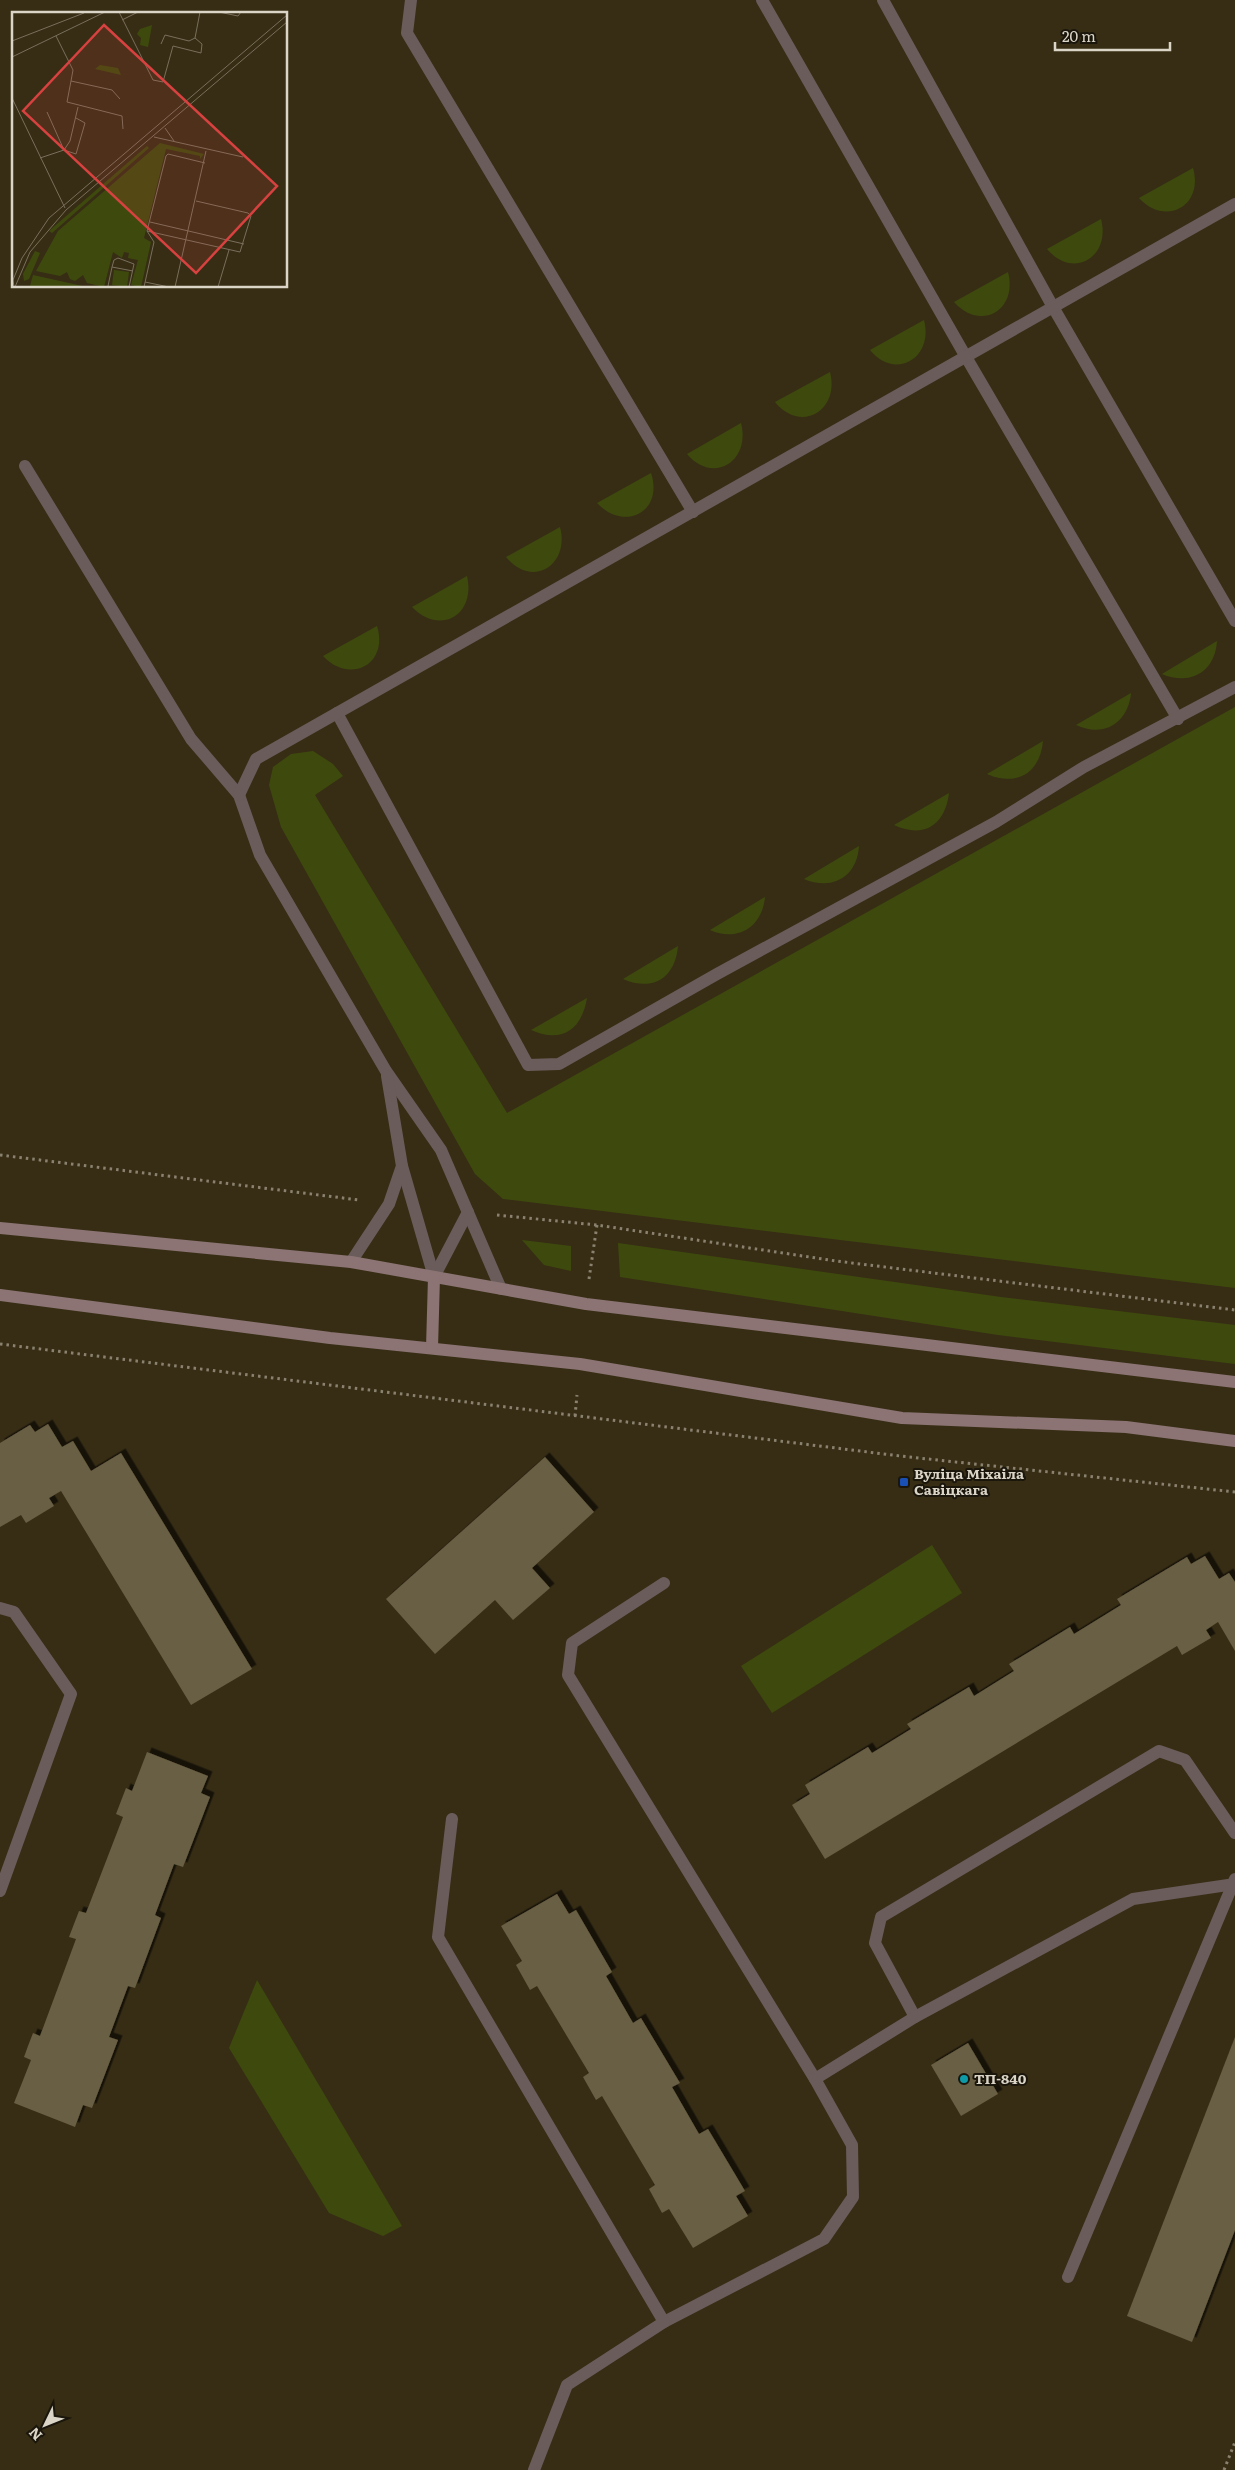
<svg xmlns="http://www.w3.org/2000/svg" width="1235" height="2470" font-family="Literata,serif">
	<defs>
		<filter id="shadow"><feDropShadow dx="4.5" dy="-4.5" stdDeviation="0" flood-color="#0009"/></filter>
	</defs>
	<rect width="100%" height="100%" fill="#372d15"/>
	<g fill="#3e4a0d">
		<path d="M 1193,168 C 1204,206 1165,227 1139,198 Z"/>
		<path d="M 1101,219 C 1111,257 1073,280 1047,249 Z"/>
		<path d="M 1008,272 C 1018,310 981,332 954,302 Z"/>
		<path d="M 924,320 C 934,358 895,381 870,350 Z"/>
		<path d="M 830,372 C 840,410 801,434 775,402 Z"/>
		<path d="M 741,423 C 751,461 713,485 687,454 Z"/>
		<path d="M 651,473 C 664,512 624,532 597,503 Z"/>
		<path d="M 560,527 C 570,565 532,589 506,557 Z"/>
		<path d="M 467,576 C 476,615 440,636 412,607 Z"/>
		<path d="M 377,626 C 389,664 350,685 323,656 Z"/>
		<path d="M 1217,641 C 1215,672 1190,686 1162,674 Z"/>
		<path d="M 1131,693 C 1128,723 1104,738 1076,725 Z"/>
		<path d="M 1235,707 L 1235,1288 L 503,1199 L 475,1174 L 281,827 L 269,785 L 273,767 L 291,754 L 313,751 L 333,764 L 343,776 L 315,795 L 507,1113 Z"/>
		<path d="M 1043,741 C 1040,773 1017,787 987,774 Z"/>
		<path d="M 949,793 C 945,825 924,839 894,825 Z"/>
		<path d="M 859,846 C 857,877 832,891 804,879 Z"/>
		<path d="M 765,897 C 762,928 737,942 710,930 Z"/>
		<path d="M 678,946 C 675,978 653,992 623,979 Z"/>
		<path d="M 587,998 C 582,1029 562,1044 531,1030 Z"/>
		<path d="M 522,1240 L 571,1246 L 571,1271 L 544,1265 Z"/>
		<path d="M 618,1243 L 1001,1297 L 1235,1325 L 1235,1364 L 998,1335 L 620,1277 Z"/>
		<path d="M 932,1545 L 962,1593 L 772,1713 L 741,1666 Z"/>
		<path d="M 257,1980 L 402,2226 L 383,2236 L 329,2213 L 229,2048 Z"/>
	</g>
	<g fill="#685e44" filter="url(#shadow)">
		<path d="M 48,1424 L 62,1447 L 73,1441 L 91,1471 L 121,1453 L 252,1669 L 191,1705 L 61,1491 L 49,1498 L 54,1506 L 26,1523 L 21,1515 L 0,1527 L 0,1443 L 30,1425 L 35,1432 Z"/>
		<path d="M 545,1457 L 594,1512 L 532,1568 L 550,1588 L 513,1620 L 495,1600 L 435,1654 L 386,1599 Z"/>
		<path d="M 1205,1556 L 1219,1579 L 1229,1573 L 1235,1582 L 1235,1651 L 1218,1622 L 1206,1630 L 1211,1638 L 1182,1655 L 1177,1646 L 825,1859 L 792,1805 L 810,1794 L 805,1785 L 868,1747 L 872,1753 L 911,1729 L 907,1724 L 969,1687 L 974,1696 L 1014,1671 L 1009,1664 L 1070,1627 L 1074,1634 L 1121,1605 L 1117,1599 L 1187,1557 L 1191,1564 Z"/>
		<path d="M 147,1752 L 208,1776 L 201,1793 L 210,1797 L 183,1867 L 174,1864 L 155,1915 L 161,1918 L 135,1988 L 128,1986 L 109,2037 L 118,2040 L 92,2108 L 83,2105 L 75,2127 L 14,2103 L 31,2060 L 24,2057 L 28,2046 L 33,2033 L 40,2036 L 76,1939 L 69,1937 L 79,1911 L 86,1913 L 123,1817 L 116,1814 L 126,1788 L 132,1791 Z"/>
		<path d="M 557,1894 L 569,1914 L 576,1910 L 612,1972 L 606,1976 L 633,2023 L 641,2018 L 680,2083 L 672,2087 L 699,2134 L 708,2129 L 745,2191 L 736,2196 L 748,2216 L 693,2248 L 669,2209 L 662,2213 L 649,2189 L 655,2185 L 602,2096 L 596,2100 L 583,2077 L 589,2073 L 537,1986 L 530,1990 L 516,1965 L 522,1961 L 501,1926 Z"/>
		<path d="M 1235,2037 L 1235,2230 L 1192,2342 L 1127,2316 Z"/>
		<path d="M 968,2043 L 998,2094 L 961,2116 L 931,2065 Z"/>
	</g>
	<g fill="none" stroke-linecap="round" stroke-linejoin="round">
		<g stroke="#8a826f" stroke-width="3" stroke-dasharray="2.5 4" stroke-linecap="butt">
			<path d="M 0,1155 L 359,1200"/>
			<path d="M 497,1215 L 597,1225 L 836,1261 L 1235,1310"/>
			<path d="M 589,1279 L 597,1225"/>
			<path d="M 0,1344 L 900,1456 L 1235,1492"/>
			<path d="M 575,1416 L 577,1395"/>
			<path d="M 1224,2470 L 1235,2442"/>
		</g>
		<g stroke="#6a5c5b" stroke-width="12">
			<path d="M 411,0 L 407,33 L 693,512"/>
			<path d="M 762,0 L 966,357 L 1178,719"/>
			<path d="M 883,0 L 1053,307 L 1235,621"/>
			<path d="M 25,466 L 191,739 L 239,795 L 260,855 L 386,1071 L 441,1150 L 501,1289"/>
			<path d="M 337,713 L 528,1065 L 559,1064 L 717,974 L 996,822 L 1084,767 L 1235,687"/>
			<path d="M 239,795 L 256,759 L 1235,204"/>
			<path d="M 402,1166 L 434,1277"/>
			<path d="M 351,1262 L 389,1204 L 402,1166 L 387,1076"/>
			<path d="M 434,1277 L 468,1212"/>
			<path d="M 664,1583 L 572,1643 L 568,1675 L 815,2079 L 852,2145 L 853,2197 L 824,2239 L 664,2322"/>
			<path d="M 0,1608 L 14,1612 L 71,1694 L 0,1891"/>
			<path d="M 452,1819 L 438,1937 L 664,2322 L 567,2385 L 534,2470"/>
			<path d="M 915,2017 L 875,1943 L 881,1917 L 1159,1751 L 1185,1760 L 1235,1833"/>
			<path d="M 815,2079 L 915,2017 L 1133,1899 L 1235,1884"/>
			<path d="M 1068,2277 L 1235,1879"/>
		</g>
		<g stroke="#8b7473" stroke-width="12">
			<path d="M 0,1228 L 351,1262 L 586,1304 L 1235,1382"/>
			<path d="M 0,1295 L 330,1338 L 580,1364 L 902,1418 L 1126,1427 L 1235,1441"/>
			<path d="M 432,1348 L 434,1277"/>
		</g>
	</g>
	<rect fill="#1a4fb4" stroke="#1a160c" stroke-width="2" x="899" y="1477" width="10" height="10" rx="2.5"/>
	<circle fill="#0f9aa8" stroke="#1a160c" stroke-width="2" cx="964" cy="2079" r="5"/>
	<g text-anchor="middle" stroke-width="4" stroke-linejoin="round" paint-order="stroke">
		<g font-size="14" font-weight="bold" fill="#dbd5c7" stroke="#1a160c" text-anchor="start">
			<text x="914" y="1479">Вуліца Міхаіла<tspan x="914" dy="16">Савіцкага</tspan></text>
			<text x="974" y="2084">ТП-840</text>
		</g>
	</g>
	<g transform="translate(12 12)">
		<rect width="275" height="275" fill="#372d15"/>
		<path d="M 140,13 L 136,35 L 128,33 L 129,26 L 125,22 L 128,17 ZM 88,53 L 106,56 L 109,63 L 83,57 ZM 148,131 L 192,142 L 188,147 L 188,144 L 154,137 L 132,226 L 139,230 L 129,275 L 119,273 L 126,248 L 116,246 L 117,241 L 112,240 L 110,246 L 101,240 L 92,275 L 75,271 L 71,263 L 63,269 L 58,267 L 55,260 L 48,264 L 24,259 L 46,219 ZM 135,134 L 137,136 L 40,221 L 37,219 ZM 23,239 L 28,241 L 17,267 L 12,269 L 11,262 ZM 102,258 L 117,260 L 115,275 L 100,273 ZM 21,263 L 75,275 L 18,274 Z" fill="#3e4a0d"/>
		<path fill="none" stroke="#79705c" stroke-width="1" d="M 107,0 L 141,68 L 151,70 L 161,34 L 189,41 L 190,32 L 183,26 L 188,0M 207,0 L 226,4 L 229,0M 110,8 L 126,0M 44,24 L 61,58 L 59,69 L 100,78 L 108,87M 0,29 L 72,1M 149,32 L 153,23 L 177,29 L 183,26M 0,45 L 93,0M 59,69 L 55,90 L 110,104 L 111,117M 0,86 L 53,196M 35,100 L 52,138 L 64,142 L 73,111 L 64,106M 153,116 L 162,129M 142,125 L 231,145M 28,146 L 52,138 L 58,129 L 66,95M 138,210 L 232,232M 135,219 L 228,240 L 239,204 L 236,201 L 184,189M 100,255 L 121,259M 133,270 L 157,275M 2,275 L 1,268 L 10,246 L 37,206 L 275,3M 3,275 L 18,240 L 54,198 L 275,10M 99,275 L 96,274 L 100,255 L 102,248 L 106,246 L 122,252 L 117,275M 132,275 L 142,230 L 135,219 L 154,144 L 156,142 L 193,151M 163,275 L 194,139M 206,275 L 217,238"/>
		<path fill="#d74240" fill-opacity="0.15" stroke="#d74240" stroke-width="2.5" d="M 92,13 L 265,174 L 184,261 L 11,99 Z"/>
		<rect width="275" height="275" fill="none" stroke="#dbd5c7" stroke-width="2.5"/>
	</g>
	<g transform="translate(45 2425) rotate(227)" stroke="#1a160c" stroke-width="4" paint-order="stroke">
	<path d="M0-4L9 19L0 12L-9 19Z" fill="#dbd5c7"/>
	<text y="-8" font-size="14" font-weight="bold" text-anchor="middle" fill="#dbd5c7">N</text>
	</g>
	<path d="M1055 42v8h115v-8" fill="none" stroke="#dbd5c7" stroke-width="2.5"/>
	<text x="1062" y="42" font-size="15" fill="#dbd5c7" stroke="#1a160c" stroke-width="4" paint-order="stroke">20 m</text>
</svg>
